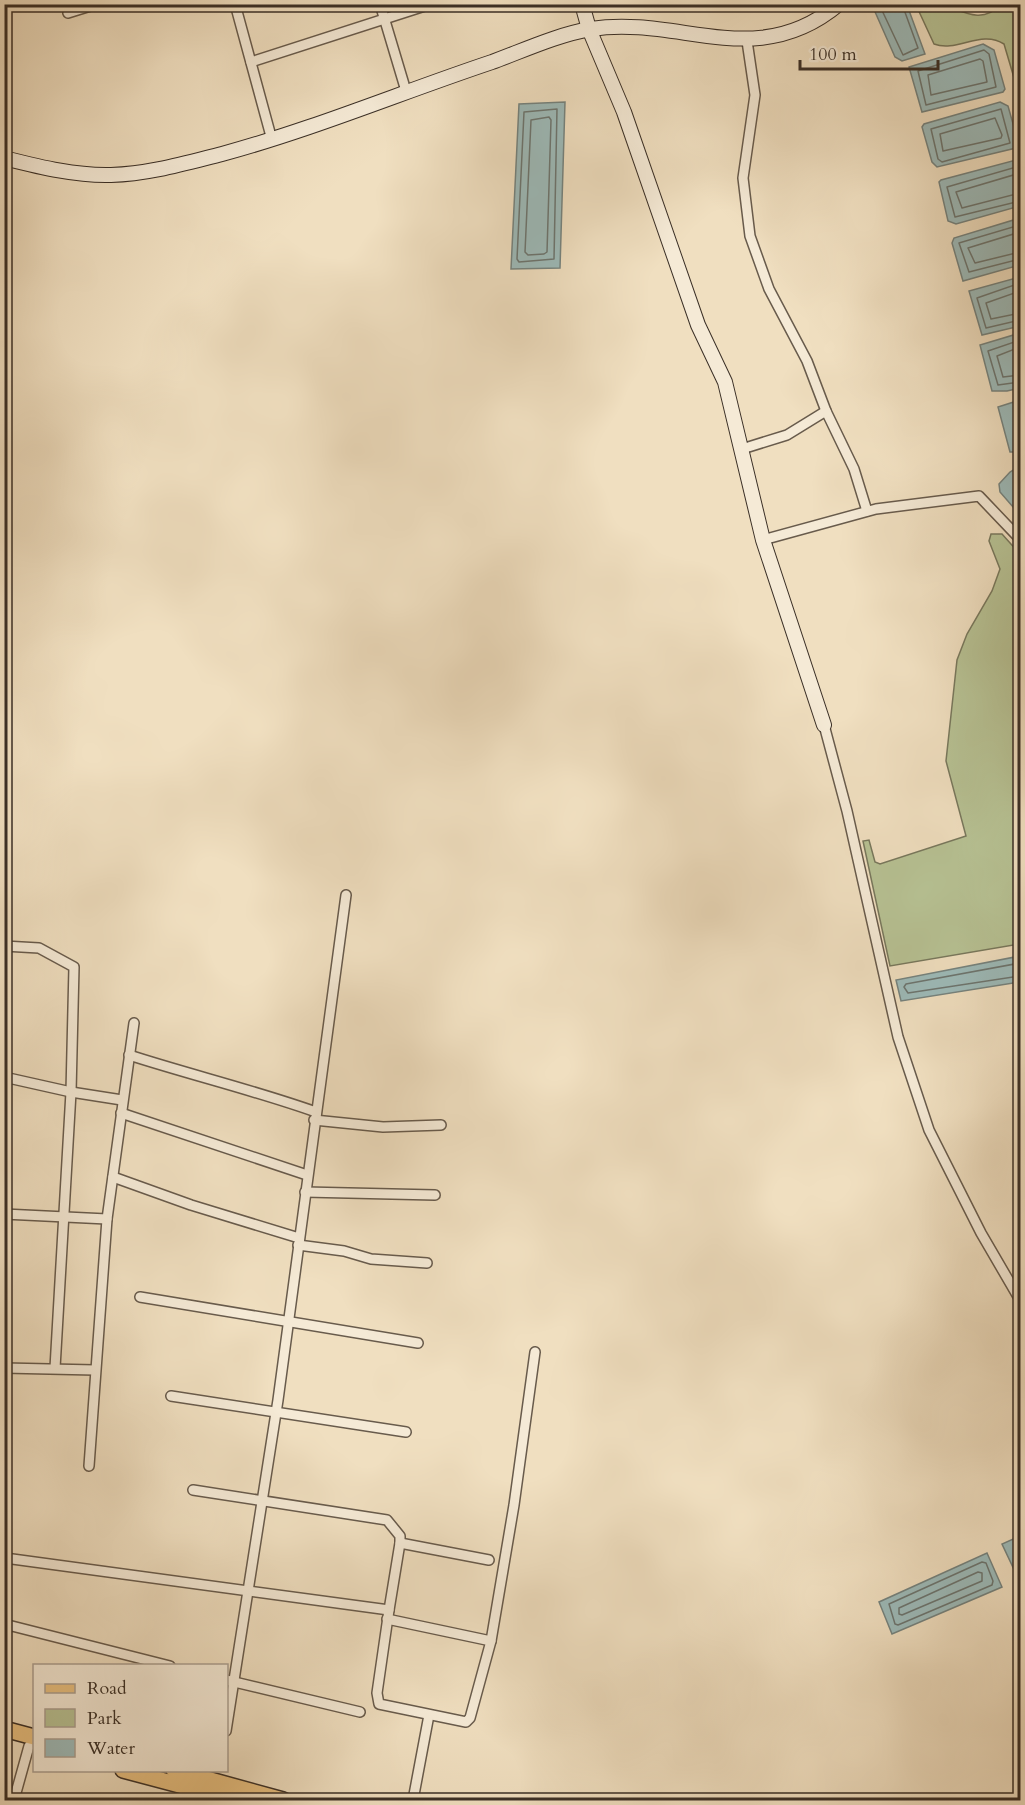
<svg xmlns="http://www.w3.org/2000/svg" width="1025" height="1805" font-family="Cardo,serif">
	<rect width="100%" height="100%" fill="#f0dfc0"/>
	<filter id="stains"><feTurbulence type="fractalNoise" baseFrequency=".00333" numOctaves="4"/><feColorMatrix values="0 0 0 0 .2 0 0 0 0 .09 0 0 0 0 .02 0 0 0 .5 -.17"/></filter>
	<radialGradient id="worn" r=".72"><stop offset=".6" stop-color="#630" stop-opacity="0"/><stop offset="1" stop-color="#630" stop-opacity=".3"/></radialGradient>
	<g fill="#b7c294" stroke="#78785d" stroke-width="1.5">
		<path d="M 916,5 C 925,5 937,3 945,5 C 964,12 983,24 1000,5 L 1020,5 L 1020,98 L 1004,44 C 981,29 957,53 934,44 Z"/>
		<path d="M 991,534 L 1002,534 L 1020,554 L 1020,944 L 890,966 L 863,841 L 869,840 L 875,862 L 880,864 L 966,836 L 946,761 L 957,660 L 967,634 L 992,591 L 1000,569 L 989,541 Z"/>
	</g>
	<g fill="#9dbbba" stroke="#75837f" stroke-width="1.5">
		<path d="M 872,5 L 907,5 L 925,54 L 902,61 L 895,57 Z"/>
		<path d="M 983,44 L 994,50 L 1005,89 L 1003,92 L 922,112 L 909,67 Z"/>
		<path d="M 565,102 L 560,268 L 511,269 L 519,104 Z"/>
		<path d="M 1000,102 L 1008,106 L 1019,145 L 1016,148 L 937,167 L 932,162 L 922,127 L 924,124 Z"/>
		<path d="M 1020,159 L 1020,206 L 956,224 L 948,221 L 939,182 L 941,180 Z"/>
		<path d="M 1020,218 L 1020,265 L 963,281 L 952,243 L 954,238 Z"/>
		<path d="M 1020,277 L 1020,326 L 982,335 L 969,291 Z"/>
		<path d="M 1020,333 L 1020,388 L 1007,391 L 992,391 L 980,345 Z"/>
		<path d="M 1020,400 L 1020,452 L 1010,452 L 998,407 Z"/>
		<path d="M 1020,466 L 1020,515 L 1000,492 L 999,484 L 1010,472 Z"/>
		<path d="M 1020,956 L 1020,982 L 901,1001 L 896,980 Z"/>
		<path d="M 1020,1536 L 1020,1580 L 1019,1580 L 1002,1544 Z"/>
		<path d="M 987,1553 L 1002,1587 L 892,1634 L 879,1602 Z"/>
	</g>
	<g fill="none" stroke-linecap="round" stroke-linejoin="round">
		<g stroke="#6c7570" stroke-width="1.5">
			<path d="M 879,4 L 903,55 L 918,48 L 902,4"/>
			<path d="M 984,50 L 989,54 L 996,87 L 926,105 L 918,71 Z"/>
			<path d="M 980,59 L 983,61 L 987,82 L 931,95 L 928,75 Z"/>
			<path d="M 557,109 L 554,259 L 519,262 L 517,259 L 524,112 Z"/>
			<path d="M 1001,109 L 1010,143 L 942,162 L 938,159 L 931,129 Z"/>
			<path d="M 549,117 L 551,120 L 547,252 L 544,254 L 528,255 L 525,252 L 531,120 Z"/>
			<path d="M 995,118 L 1002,135 L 1001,138 L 943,151 L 940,134 Z"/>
			<path d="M 1020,166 L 947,187 L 955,217 L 1020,201"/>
			<path d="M 1020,173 L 956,192 L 962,208 L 1020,193"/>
			<path d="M 1020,225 L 959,243 L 969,272 L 1020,259"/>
			<path d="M 1020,232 L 968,248 L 975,263 L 1020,252"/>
			<path d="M 1020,283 L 977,298 L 986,328 L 1020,320"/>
			<path d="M 1020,291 L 986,303 L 991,319 L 1020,313"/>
			<path d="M 1020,340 L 988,351 L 998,385 L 1020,382"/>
			<path d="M 1020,347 L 997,356 L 1003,377 L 1020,375"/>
			<path d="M 1020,963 L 906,984 L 904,987 L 908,993 L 1020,976"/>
			<path d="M 982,1562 L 986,1563 L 993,1581 L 992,1585 L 898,1625 L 895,1624 L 889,1604 Z"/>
			<path d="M 978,1572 L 982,1573 L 982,1581 L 902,1615 L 899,1614 L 899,1608 Z"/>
		</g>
		<defs>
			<g id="street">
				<path d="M 235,4 L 272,140"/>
				<path d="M 380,4 L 406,91"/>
				<path d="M 68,13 L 97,4"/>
				<path d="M 747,41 L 755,95 L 743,178 L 750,236 L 769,289 L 807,361 L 826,411 L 854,469 L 867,511"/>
				<path d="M 251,62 L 431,4"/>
				<path d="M 742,449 L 787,435 L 826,411"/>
				<path d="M 763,540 L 876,509 L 979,496 L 1020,539"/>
				<path d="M 824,725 L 847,811 L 898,1037 L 929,1130 L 981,1233 L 1020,1300"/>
				<path d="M 4,946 L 39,948 L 74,967 L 71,1092 L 55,1368"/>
				<path d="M 129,1055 C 191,1075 254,1090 316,1112"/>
				<path d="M 4,1077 L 71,1092 L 122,1100"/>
				<path d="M 121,1113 L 307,1175"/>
				<path d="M 314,1120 L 383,1127 L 441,1125"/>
				<path d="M 113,1177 L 191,1205 L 299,1238"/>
				<path d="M 305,1192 L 435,1195"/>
				<path d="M 4,1214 L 107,1219"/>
				<path d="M 298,1245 L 344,1251 L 371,1259 L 427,1263"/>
				<path d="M 140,1297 L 418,1343"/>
				<path d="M 4,1368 L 95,1370"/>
				<path d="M 171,1396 L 406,1432"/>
				<path d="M 89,1466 L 107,1219 L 134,1023"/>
				<path d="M 193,1490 L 387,1520 L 400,1536 L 400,1543 L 389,1610"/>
				<path d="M 400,1543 L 489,1560"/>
				<path d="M 5,1558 L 389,1610 L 377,1693 L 379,1704 L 466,1722 L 470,1718 L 491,1641 L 514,1505 L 535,1352"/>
				<path d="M 387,1619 L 491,1641"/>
				<path d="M 4,1624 L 170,1666"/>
				<path d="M 226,1680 L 360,1712"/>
				<path d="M 226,1731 L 278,1400 L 346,895"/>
				<path d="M 14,1800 L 29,1746"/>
				<path d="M 413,1800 L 429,1715"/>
			</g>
			<g id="secondary">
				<path d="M 582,4 L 589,29 L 624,112 L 698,325 L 725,382 L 763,540 L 824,725"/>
				<path d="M 4,158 C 40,167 75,176 111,175 C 149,174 186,163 222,154 C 314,129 402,92 492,62 C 522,51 559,34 591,29 C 680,15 757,73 839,4"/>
			</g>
			<g id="primary">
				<path d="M 4,1729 L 34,1737"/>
				<path d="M 123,1770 L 236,1800"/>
				<path d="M 174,1770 L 283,1800"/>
			</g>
		</defs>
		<use href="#street" stroke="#685b4c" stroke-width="12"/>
		<use href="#secondary" stroke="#3a2f26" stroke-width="16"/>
		<use href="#primary" stroke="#3a2f26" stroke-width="18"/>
		<use href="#street" stroke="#f5ead6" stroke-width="9"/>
		<use href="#secondary" stroke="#f5ead6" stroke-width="14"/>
		<use href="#primary" stroke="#e8c080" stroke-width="15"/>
	</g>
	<rect width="1025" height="1805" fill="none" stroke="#f0dfc0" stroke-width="24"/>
	<rect x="6" y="6" width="1013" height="1793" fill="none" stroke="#3a2f26" stroke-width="3"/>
	<rect x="12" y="12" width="1001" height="1781" fill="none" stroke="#3a2f26" stroke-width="1.5"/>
	<rect x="33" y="1664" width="195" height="108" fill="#f5ead6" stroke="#aa9f90" stroke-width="1.5"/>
	<rect x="45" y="1684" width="30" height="9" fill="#e8c080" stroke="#aa9f90" stroke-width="1.5"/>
	<text x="87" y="1694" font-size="18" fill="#3a2f26">Road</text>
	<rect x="45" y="1709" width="30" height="18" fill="#b7c294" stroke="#aa9f90" stroke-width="1.5"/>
	<text x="87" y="1724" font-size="18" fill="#3a2f26">Park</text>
	<rect x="45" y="1739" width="30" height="18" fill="#9dbbba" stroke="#aa9f90" stroke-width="1.5"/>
	<text x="87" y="1754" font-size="18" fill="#3a2f26">Water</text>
	<path d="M800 60v9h138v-9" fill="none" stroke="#3a2f26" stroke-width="3"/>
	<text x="809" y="60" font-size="18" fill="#3a2f26" stroke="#f5ead6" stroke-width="4.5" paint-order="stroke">100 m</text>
	<rect width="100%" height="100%" filter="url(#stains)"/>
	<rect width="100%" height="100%" fill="url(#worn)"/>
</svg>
